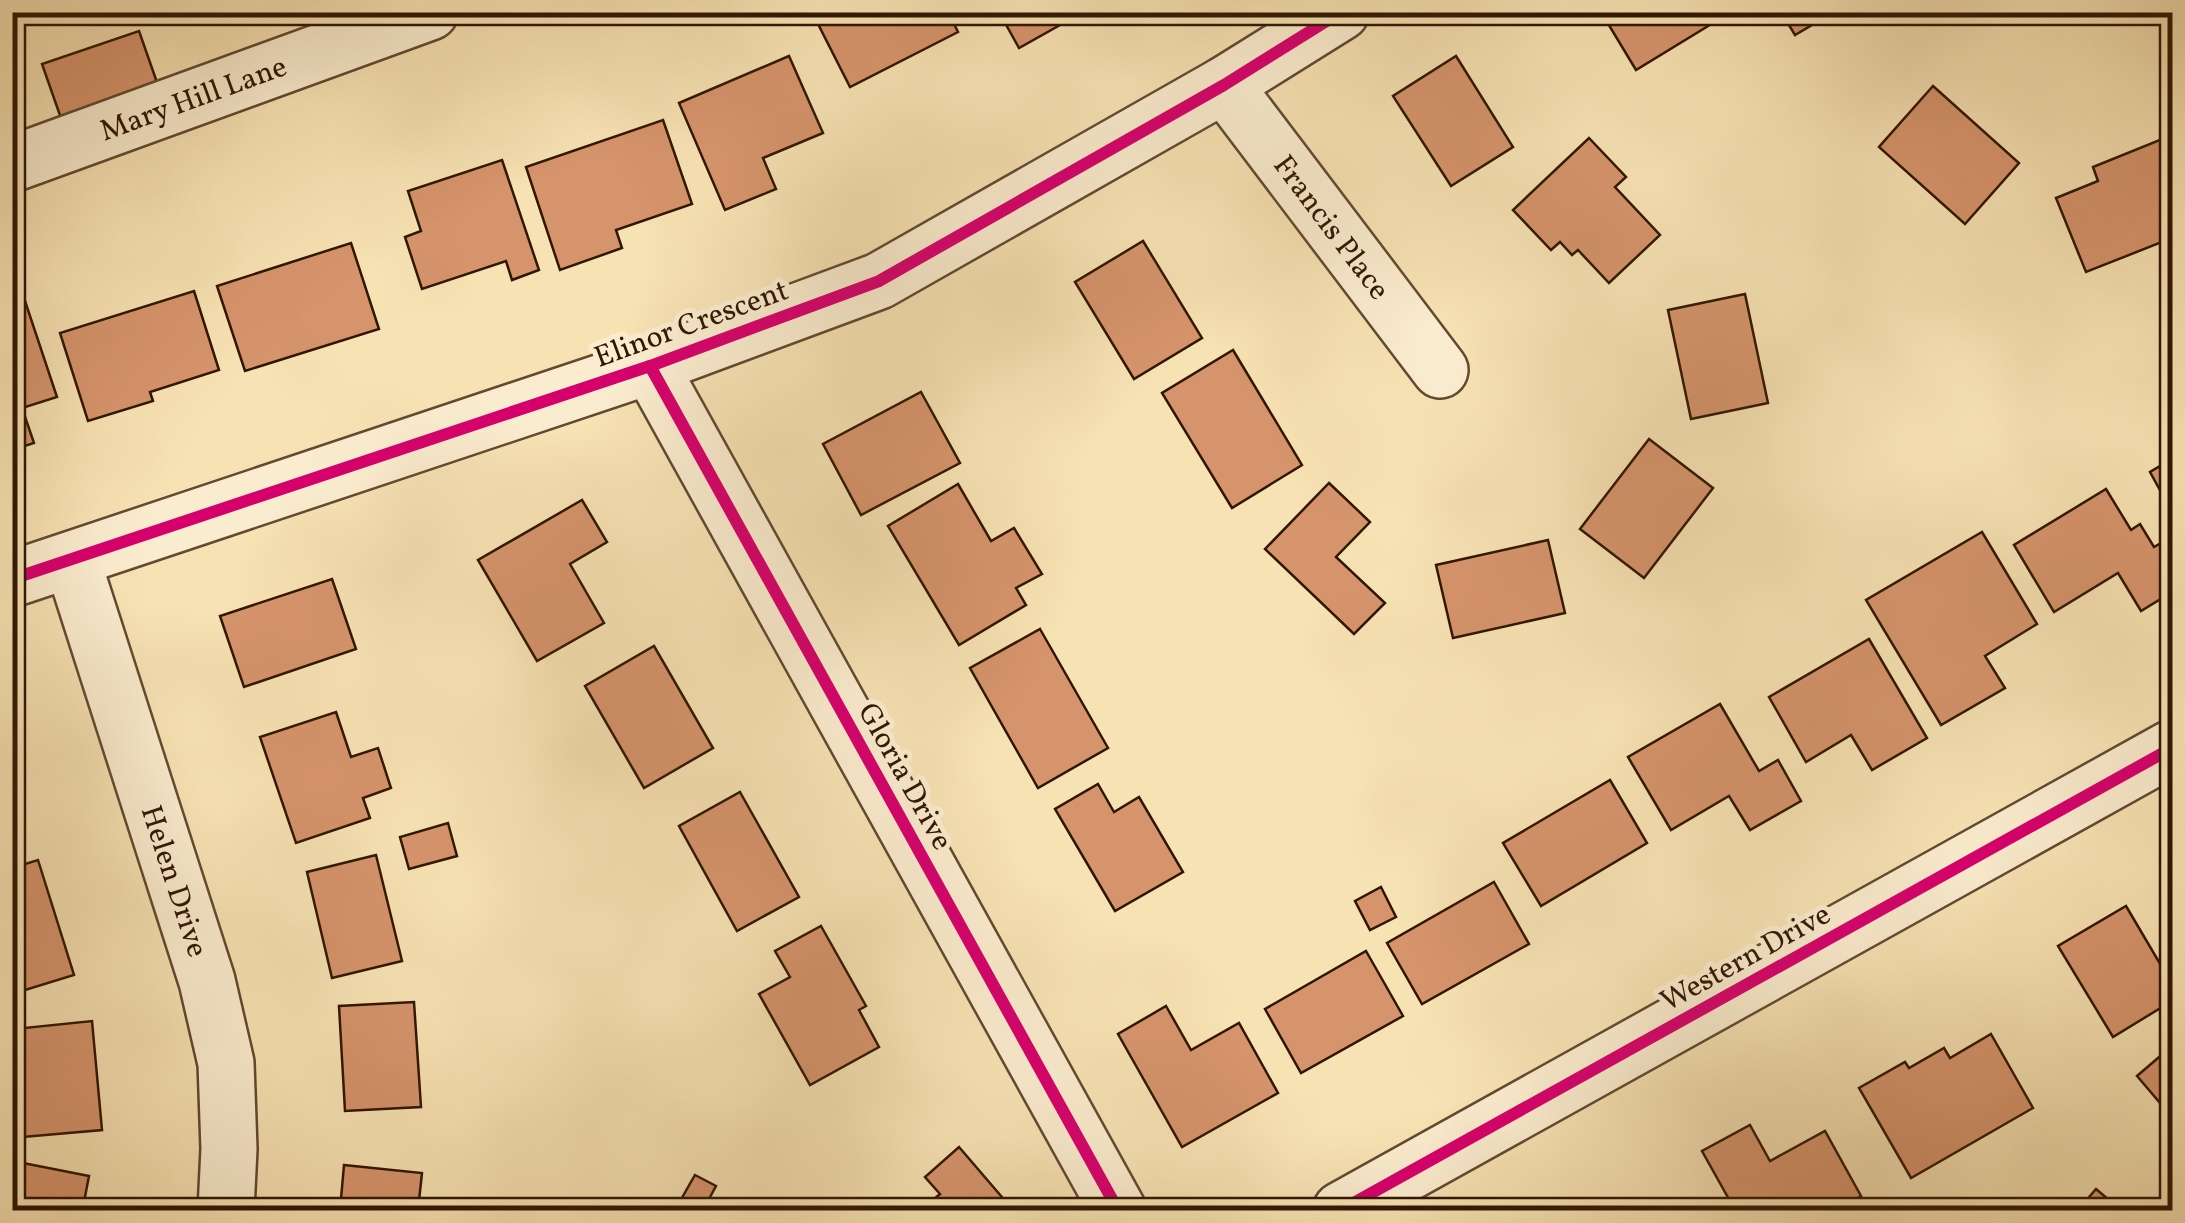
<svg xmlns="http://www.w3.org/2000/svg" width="2185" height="1223" font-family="Vollkorn,serif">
	<rect width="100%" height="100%" fill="#f7e2b3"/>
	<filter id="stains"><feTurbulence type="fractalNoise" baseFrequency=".002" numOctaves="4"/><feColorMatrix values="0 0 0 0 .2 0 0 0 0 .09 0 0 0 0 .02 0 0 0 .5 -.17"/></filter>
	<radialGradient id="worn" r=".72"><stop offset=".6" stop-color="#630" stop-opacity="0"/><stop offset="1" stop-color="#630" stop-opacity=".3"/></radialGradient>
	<g fill="#d6946c" stroke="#301604" stroke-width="2.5">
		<path d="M 836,12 L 948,12 L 958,32 L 850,87 L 817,22 Z"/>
		<path d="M 999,12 L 1053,12 L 1060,25 L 1019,48 Z"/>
		<path d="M 1601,12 L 1731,12 L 1636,70 Z"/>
		<path d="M 1781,12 L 1834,12 L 1795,35 Z"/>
		<path d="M 139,31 L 160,91 L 63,124 L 42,64 Z"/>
		<path d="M 789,56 L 823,133 L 763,158 L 776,189 L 725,210 L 679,103 Z"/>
		<path d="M 1456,56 L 1513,147 L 1451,186 L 1393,96 Z"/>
		<path d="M 1933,86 L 2019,163 L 1965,224 L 1879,147 Z"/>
		<path d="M 663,120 L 692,204 L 616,230 L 622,248 L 560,270 L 526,167 Z"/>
		<path d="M 2172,135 L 2172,206 L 2167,208 L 2172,220 L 2172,238 L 2086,272 L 2056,198 L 2098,181 L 2093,167 Z"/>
		<path d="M 1589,138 L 1626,177 L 1615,187 L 1660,235 L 1609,283 L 1578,250 L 1572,255 L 1560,242 L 1551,250 L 1513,210 Z"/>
		<path d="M 502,160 L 539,270 L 512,280 L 506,261 L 422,289 L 405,237 L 421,231 L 408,191 Z"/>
		<path d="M 1143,241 L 1202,338 L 1134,379 L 1075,282 Z"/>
		<path d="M 351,243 L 379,329 L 245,371 L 217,286 Z"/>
		<path d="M 18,280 L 57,397 L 22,408 L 34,443 L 12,450 L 12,282 Z"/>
		<path d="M 194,291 L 219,370 L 150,392 L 153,401 L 88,421 L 60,333 Z"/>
		<path d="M 1745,294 L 1768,403 L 1691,419 L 1668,310 Z"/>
		<path d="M 1233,350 L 1302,465 L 1232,508 L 1162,393 Z"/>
		<path d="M 921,392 L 960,463 L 861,515 L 823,444 Z"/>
		<path d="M 1649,439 L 1713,488 L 1644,578 L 1580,529 Z"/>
		<path d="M 2172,459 L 2172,512 L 2150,472 Z"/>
		<path d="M 1329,483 L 1370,522 L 1336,557 L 1385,603 L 1354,634 L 1265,549 Z"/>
		<path d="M 958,484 L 991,541 L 1014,528 L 1042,574 L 1016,588 L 1026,605 L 959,645 L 888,526 Z"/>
		<path d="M 2106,489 L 2131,530 L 2140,524 L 2154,547 L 2161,543 L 2172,562 L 2172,592 L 2141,611 L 2118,573 L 2054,612 L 2014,545 Z"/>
		<path d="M 582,500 L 607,542 L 570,564 L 604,623 L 537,661 L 478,560 Z"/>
		<path d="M 1982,532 L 2037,624 L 1985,656 L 2005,688 L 1941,725 L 1866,600 Z"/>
		<path d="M 1548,540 L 1565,613 L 1453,638 L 1436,565 Z"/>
		<path d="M 332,579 L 356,649 L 244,687 L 220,616 Z"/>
		<path d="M 1040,629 L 1108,748 L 1038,788 L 970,668 Z"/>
		<path d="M 1869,639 L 1927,738 L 1872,770 L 1851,735 L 1806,762 L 1769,697 Z"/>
		<path d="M 654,646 L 713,748 L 644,788 L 585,686 Z"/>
		<path d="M 1720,704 L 1759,771 L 1778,760 L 1801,801 L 1750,830 L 1729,796 L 1671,830 L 1628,757 Z"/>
		<path d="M 336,712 L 351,757 L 378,748 L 391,788 L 363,798 L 370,818 L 296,843 L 260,737 Z"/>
		<path d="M 12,746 L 23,779 L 12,783 Z"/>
		<path d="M 1610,780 L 1647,843 L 1541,906 L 1503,843 Z"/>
		<path d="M 1098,784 L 1114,812 L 1139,797 L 1183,872 L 1115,911 L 1055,809 Z"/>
		<path d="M 740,792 L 799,897 L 737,931 L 679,826 Z"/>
		<path d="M 448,823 L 457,856 L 409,869 L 400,837 Z"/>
		<path d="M 376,855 L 402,961 L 332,978 L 307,872 Z"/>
		<path d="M 38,860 L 74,975 L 12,994 L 12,868 Z"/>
		<path d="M 1494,882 L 1529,944 L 1422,1004 L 1387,943 Z"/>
		<path d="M 1381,887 L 1396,917 L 1370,930 L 1355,901 Z"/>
		<path d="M 2126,906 L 2172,984 L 2172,1001 L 2113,1037 L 2058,946 Z"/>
		<path d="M 821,926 L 866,1006 L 859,1010 L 879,1047 L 810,1085 L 759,994 L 790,977 L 775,951 Z"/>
		<path d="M 1366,951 L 1403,1016 L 1301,1073 L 1265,1009 Z"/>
		<path d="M 414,1002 L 421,1107 L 345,1111 L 339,1006 Z"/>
		<path d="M 1166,1006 L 1191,1050 L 1239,1023 L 1278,1093 L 1182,1147 L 1118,1034 Z"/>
		<path d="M 92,1021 L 102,1130 L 12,1138 L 12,1095 L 21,1094 L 14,1029 Z"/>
		<path d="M 1991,1034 L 2033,1108 L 1911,1178 L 1859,1088 L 1905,1062 L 1909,1068 L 1944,1048 L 1950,1058 Z"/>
		<path d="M 2172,1046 L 2172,1117 L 2137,1076 Z"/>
		<path d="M 1750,1125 L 1770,1161 L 1825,1131 L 1861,1196 L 1834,1210 L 1735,1210 L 1702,1151 Z"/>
		<path d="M 959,1147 L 1013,1210 L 921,1210 L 940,1194 L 925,1177 Z"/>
		<path d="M 18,1162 L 89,1176 L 84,1202 L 91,1203 L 90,1210 L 12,1210 Z"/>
		<path d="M 344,1165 L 422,1173 L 418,1210 L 340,1210 Z"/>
		<path d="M 695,1175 L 716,1186 L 703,1210 L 675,1210 Z"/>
		<path d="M 2096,1189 L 2121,1210 L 2078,1210 Z"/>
	</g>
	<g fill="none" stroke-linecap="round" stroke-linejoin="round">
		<defs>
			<g id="minor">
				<path d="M 1224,85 L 1440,370"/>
				<path d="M 12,164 L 430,12"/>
				<path d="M 650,366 L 1118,1210"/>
				<path d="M 72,560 L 207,981 L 226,1063 L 229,1149 L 226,1210"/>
				<path d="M 12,579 L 650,366 L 879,281 L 1224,85 L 1341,12"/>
				<path d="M 1341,1210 L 2172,748"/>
			</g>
		</defs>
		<use href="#minor" stroke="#624930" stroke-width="60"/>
		<use href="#minor" stroke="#faecce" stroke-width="55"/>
		<defs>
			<g id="cycleway">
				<path d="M 650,366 L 1118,1210"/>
				<path d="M 12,579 L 650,366 L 879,281 L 1224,85 L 1341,12"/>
				<path d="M 1341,1210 L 2172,748"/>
			</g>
		</defs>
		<use href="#cycleway" stroke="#faecce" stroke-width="19"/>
		<use href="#cycleway" stroke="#d6006c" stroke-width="12"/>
	</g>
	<g text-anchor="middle" stroke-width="10" stroke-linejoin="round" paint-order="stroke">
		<g font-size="30" fill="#301604" stroke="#faecce">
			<text transform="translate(193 98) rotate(-20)" y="10">Mary Hill Lane</text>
			<text transform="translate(1332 227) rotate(53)" y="10">Francis Place</text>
			<text transform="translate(691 323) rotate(-20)" y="10">Elinor Crescent</text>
			<text transform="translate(906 776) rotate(61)" y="10">Gloria Drive</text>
			<text transform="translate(175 881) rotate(72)" y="10">Helen Drive</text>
			<text transform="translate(1745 957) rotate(-29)" y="10">Western Drive</text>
		</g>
	</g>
	<rect width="2185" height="1223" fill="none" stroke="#f7e2b3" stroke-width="50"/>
	<rect x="15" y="15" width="2155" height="1193" fill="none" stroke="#301604" stroke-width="5"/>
	<rect x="25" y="25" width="2135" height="1173" fill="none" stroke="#301604" stroke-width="2.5"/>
	<rect width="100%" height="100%" filter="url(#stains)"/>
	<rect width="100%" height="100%" fill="url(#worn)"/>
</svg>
